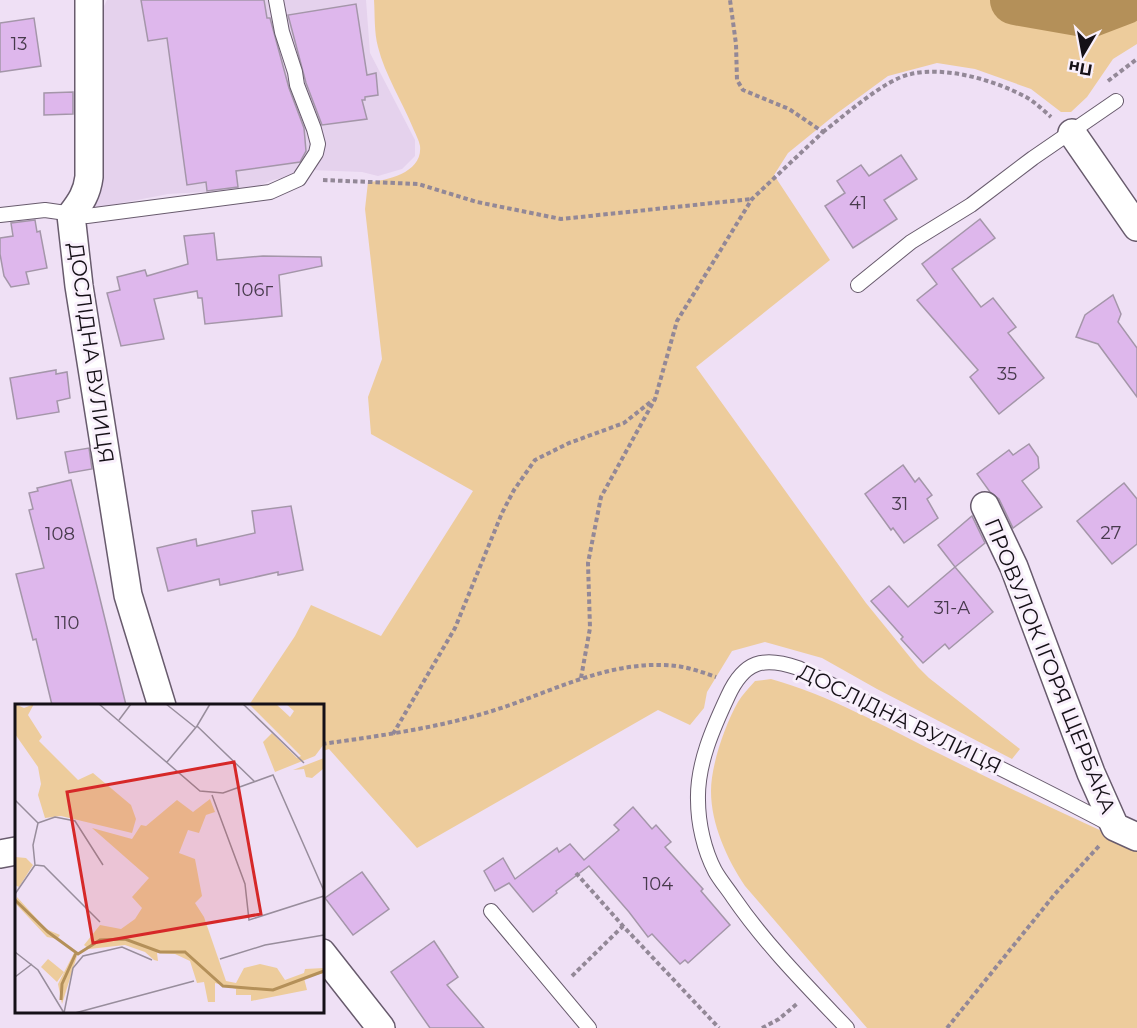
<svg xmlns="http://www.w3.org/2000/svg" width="1137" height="1028" font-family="Montserrat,sans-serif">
	<rect width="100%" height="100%" fill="#efe0f5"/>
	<g fill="#e5d2ed">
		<path d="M 107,0 L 270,0 L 307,122 L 312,153 L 308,160 L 292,176 L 273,180 L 244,192 L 221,196 L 204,192 L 168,194 L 91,209 L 102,10 Z"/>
		<path d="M 281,0 L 366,0 L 370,53 L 415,140 L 415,156 L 402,169 L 378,176 L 362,172 L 311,170 L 320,155 L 311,106 L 288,38 Z"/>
	</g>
	<g fill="#edcc9c">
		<path d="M 374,0 L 1137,0 L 1137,44 L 1113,59 L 1087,97 L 1071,112 L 1061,112 L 1031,89 L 975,69 L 937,63 L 888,76 L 836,114 L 788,153 L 774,175 L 830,260 L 696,367 L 866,603 L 918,667 L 929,678 L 1020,749 L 1012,759 L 877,689 L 822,658 L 765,642 L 732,651 L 707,692 L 704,708 L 690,725 L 658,710 L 417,848 L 329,749 L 323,751 L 322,706 L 249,705 L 295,636 L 311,605 L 381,636 L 473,491 L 371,434 L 368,397 L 382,359 L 365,209 L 368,182 C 388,181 423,172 420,146 C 419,140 415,133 413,128 C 402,101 385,75 378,47 C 374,32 375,15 374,0 Z"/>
		<path d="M 771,679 C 829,695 883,726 938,753 C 1004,786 1070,817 1137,847 L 1137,1028 L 867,1028 L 745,886 C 727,859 711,824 711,791 C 711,765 725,725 738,702 C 742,695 749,688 755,681 Z"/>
	</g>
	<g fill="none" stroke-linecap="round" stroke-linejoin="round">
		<path stroke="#b49059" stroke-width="50" d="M 1015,0 L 1089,13 L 1123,0"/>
	</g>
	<g fill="#deb7ec" stroke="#a496a9" stroke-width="1.5">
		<path d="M 141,0 L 264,0 L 267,18 L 270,18 L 289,88 L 304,128 L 306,151 L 300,162 L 236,171 L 238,187 L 207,191 L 206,182 L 187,185 L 167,38 L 148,41 Z"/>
		<path d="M 356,4 L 367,75 L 376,73 L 378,95 L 365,97 L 365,100 L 362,100 L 367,119 L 322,125 L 306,83 L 288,15 Z"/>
		<path d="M 34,18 L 41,66 L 0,72 L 0,23 Z"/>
		<path d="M 73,92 L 73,114 L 44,115 L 44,93 Z"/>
		<path d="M 901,155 L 917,179 L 884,200 L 897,219 L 853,248 L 825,206 L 845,193 L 837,181 L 861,165 L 869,176 Z"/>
		<path d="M 980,219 L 995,238 L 952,269 L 981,307 L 993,298 L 1016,327 L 1008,333 L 1044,378 L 999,414 L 970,377 L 978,370 L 917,300 L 937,284 L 922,264 Z"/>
		<path d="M 35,220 L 37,232 L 40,231 L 47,268 L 26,272 L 29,284 L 11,287 L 4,276 L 0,254 L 0,238 L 13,236 L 11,223 Z"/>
		<path d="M 214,233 L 217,260 L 263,256 L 321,257 L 322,266 L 279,275 L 282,316 L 205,324 L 202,298 L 198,298 L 197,291 L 154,299 L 164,339 L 121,346 L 107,293 L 120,290 L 117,277 L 145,270 L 147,276 L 188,264 L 184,236 Z"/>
		<path d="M 1113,295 L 1121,314 L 1118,322 L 1137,348 L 1137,397 L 1098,344 L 1076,337 L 1085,315 Z"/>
		<path d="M 56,370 L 56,374 L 67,372 L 70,398 L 57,401 L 59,412 L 17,419 L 10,378 Z"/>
		<path d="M 1029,444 L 1038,457 L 1039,468 L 1022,481 L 1042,507 L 1013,528 L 999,499 L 990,492 L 977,474 L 1009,450 L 1013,455 Z"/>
		<path d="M 89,448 L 92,469 L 69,473 L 65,452 Z"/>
		<path d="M 903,465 L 915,482 L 919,478 L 932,495 L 927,499 L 938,518 L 904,543 L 893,528 L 891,530 L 865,494 Z"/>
		<path d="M 71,480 L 90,558 L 126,705 L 52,705 L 36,639 L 33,640 L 16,574 L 44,568 L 29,510 L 33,509 L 29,493 L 38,491 L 37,488 Z"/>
		<path d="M 1124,483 L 1137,499 L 1137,544 L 1112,564 L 1077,521 Z"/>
		<path d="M 291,506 L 303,570 L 278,575 L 278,572 L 220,585 L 219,579 L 168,591 L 157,548 L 196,539 L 197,546 L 255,533 L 252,511 Z"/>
		<path d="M 972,516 L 985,543 L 955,567 L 938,545 Z"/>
		<path d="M 955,567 L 993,612 L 949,649 L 945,644 L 923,663 L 901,639 L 903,637 L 871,601 L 889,586 L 908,607 Z"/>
		<path d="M 633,807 L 652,829 L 656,825 L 671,842 L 665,847 L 703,889 L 701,891 L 730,925 L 688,963 L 685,960 L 680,964 L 652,934 L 648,937 L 629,912 L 589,866 L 556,891 L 557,893 L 533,912 L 509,883 L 495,891 L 484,871 L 503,858 L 515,879 L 557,848 L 559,852 L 570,844 L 584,860 L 619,830 L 614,825 Z"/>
		<path d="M 362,872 L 389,909 L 353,935 L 325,898 Z"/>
		<path d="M 434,941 L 458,977 L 447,985 L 484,1028 L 430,1028 L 391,972 Z"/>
	</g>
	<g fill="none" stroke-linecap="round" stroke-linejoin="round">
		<defs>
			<g id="service">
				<path d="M 0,215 L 45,210 L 87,216 L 270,192 L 299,179 L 316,153 L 318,144 L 314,129 L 297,85 L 295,72 L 282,32 L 276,0"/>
				<path d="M 858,285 L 911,242 L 971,205 L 1033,158 L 1116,101"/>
				<path d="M 491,911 L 589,1028"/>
				<path d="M 847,1028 C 807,986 766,945 733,897 C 727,888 720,880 715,871 C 704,850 698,823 698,800 C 697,764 713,728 728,696 C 744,661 763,656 798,668 C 902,721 1008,770 1111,825"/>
			</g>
			<g id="minor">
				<path d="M 89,0 L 89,177 C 87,193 81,202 71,215 L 79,286 L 128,595 L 162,706"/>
				<path d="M 1072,133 L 1137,227"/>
				<path d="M 985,506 L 1014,567 L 1091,773 L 1115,827 L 1137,837"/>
				<path d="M 0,854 L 16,851"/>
				<path d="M 322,953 L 381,1028"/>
			</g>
		</defs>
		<use href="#service" stroke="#685b6d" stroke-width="16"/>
		<use href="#minor" stroke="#685b6d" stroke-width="30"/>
		<g stroke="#938897" stroke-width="4" stroke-dasharray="4.5 3" stroke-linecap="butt">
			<path d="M 1108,81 L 1137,59"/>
			<path d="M 823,132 C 844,116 885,79 911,74 C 946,66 994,80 1026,97 C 1035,102 1043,110 1051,117"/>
			<path d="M 323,180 L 418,184 L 477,202 L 561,219 L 751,199"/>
			<path d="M 581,678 L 590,628 L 588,563 L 601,497 L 655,399 L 677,321 L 752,199 L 823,132 L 789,109 L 743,90 L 737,80 L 736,44 L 730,0"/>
			<path d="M 393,734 L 455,628 L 502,513 L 514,490 L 535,460 L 569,443 L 624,423 L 653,400"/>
			<path d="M 322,744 C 379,736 437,728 492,711 C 549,693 603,663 663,665 C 682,665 699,671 716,677"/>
			<path d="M 576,873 L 623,926 L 719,1028"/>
			<path d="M 572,976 L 623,926"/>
			<path d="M 762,1028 L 779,1019 L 798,1003"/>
			<path d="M 947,1028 L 1055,894 L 1099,846"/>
		</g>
		<use href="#service" stroke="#fff" stroke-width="14"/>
		<use href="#minor" stroke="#fff" stroke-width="27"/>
	</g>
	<g text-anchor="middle" stroke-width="6" stroke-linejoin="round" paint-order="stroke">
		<g font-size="18" fill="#473a4c">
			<text x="19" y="50">13</text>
			<text x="858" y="209">41</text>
			<text x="254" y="296">106г</text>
			<text x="1007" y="380">35</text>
			<text x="900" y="510">31</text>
			<text x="1111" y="539">27</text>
			<text x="60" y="540">108</text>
			<text x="952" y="614">31-А</text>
			<text x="67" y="629">110</text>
			<text x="658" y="890">104</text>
		</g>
		<g font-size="21" fill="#151017" stroke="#f9f0fc">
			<text transform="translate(91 353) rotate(82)" y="7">ДОСЛІДНА ВУЛИЦЯ</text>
			<text transform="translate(1050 666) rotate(68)" y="7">ПРОВУЛОК ІГОРЯ ЩЕРБАКА</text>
			<text transform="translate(900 719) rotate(26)" y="7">ДОСЛІДНА ВУЛИЦЯ</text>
		</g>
	</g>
	<g transform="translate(15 704)">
		<rect width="309" height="309" fill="#efe0f5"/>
		<path d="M 0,0 L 9,4 L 19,0 L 13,11 L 27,33 L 24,37 L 63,76 L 78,69 L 116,101 L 121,115 L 117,129 L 46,112 L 30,114 L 23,91 L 26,80 L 23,63 L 0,30 ZM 234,0 L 261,0 L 275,13 L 279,7 L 271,0 L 309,0 L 309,40 L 300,52 L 260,68 L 248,38 L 257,29 L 282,54 L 286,52 ZM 309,54 L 308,65 L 297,74 L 291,73 L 289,65 L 278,66 ZM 195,95 L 200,108 L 191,111 L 184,129 L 173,126 L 164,149 L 180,155 L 187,192 L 180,199 L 189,213 L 211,277 L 221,279 L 229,264 L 245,260 L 262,264 L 270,276 L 289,269 L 290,265 L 309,264 L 309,269 L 289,274 L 292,286 L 236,297 L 236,291 L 221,291 L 221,285 L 200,279 L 200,298 L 193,298 L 189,278 L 182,279 L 175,257 L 160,250 L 142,249 L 143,257 L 139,256 L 130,248 L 110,241 L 74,245 L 69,241 L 85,221 L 106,225 L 120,215 L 127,204 L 117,193 L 134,174 L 77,124 L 117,135 L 126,121 L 131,122 L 162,96 L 178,108 ZM 0,153 L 11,154 L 18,161 L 4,183 L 0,181 ZM 2,193 L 31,225 L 45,231 L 42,235 L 32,233 L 0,199 ZM 59,249 L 62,252 L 47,300 L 43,280 ZM 33,255 L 49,268 L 42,278 L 26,263 Z" fill="#edcc9c"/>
		<path fill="none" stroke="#b49059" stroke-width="3" d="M 0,196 L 33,228 L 63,250 L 85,236 L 110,235 L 145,248 L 170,248 L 208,282 L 258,286 L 309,267M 46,296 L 47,280 L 61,249"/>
		<path fill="none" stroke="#988d9c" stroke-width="1.5" d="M 84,0 L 185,87 L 208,89 L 258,71 L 309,187M 151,0 L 181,24M 228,0 L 289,59M 104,16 L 116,0M 182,22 L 240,78M 152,58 L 182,22 L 195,0M 197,91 L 230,180 L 234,216 L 309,192M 0,96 L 23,119M 23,119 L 40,113 L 60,117 L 88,161M 20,161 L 29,162 L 85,218M 0,190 L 20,161 L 18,141 L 23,119M 0,248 L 23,266 L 49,309M 205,255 L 250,241 L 309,231M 0,273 L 17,260M 49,309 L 58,264 L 68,252 L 107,243 L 137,256M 60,309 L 179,277"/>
		<path fill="#d62828" fill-opacity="0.15" stroke="#d62828" stroke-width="3" d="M 219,58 L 246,210 L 78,239 L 52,88 Z"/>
		<rect width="309" height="309" fill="none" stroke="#151017" stroke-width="3"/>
	</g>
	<g transform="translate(1083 54) rotate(190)" stroke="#f9f0fc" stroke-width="4.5" paint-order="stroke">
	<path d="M0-4.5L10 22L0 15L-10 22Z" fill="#151017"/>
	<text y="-9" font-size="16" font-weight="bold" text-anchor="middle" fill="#151017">Пн</text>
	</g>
</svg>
